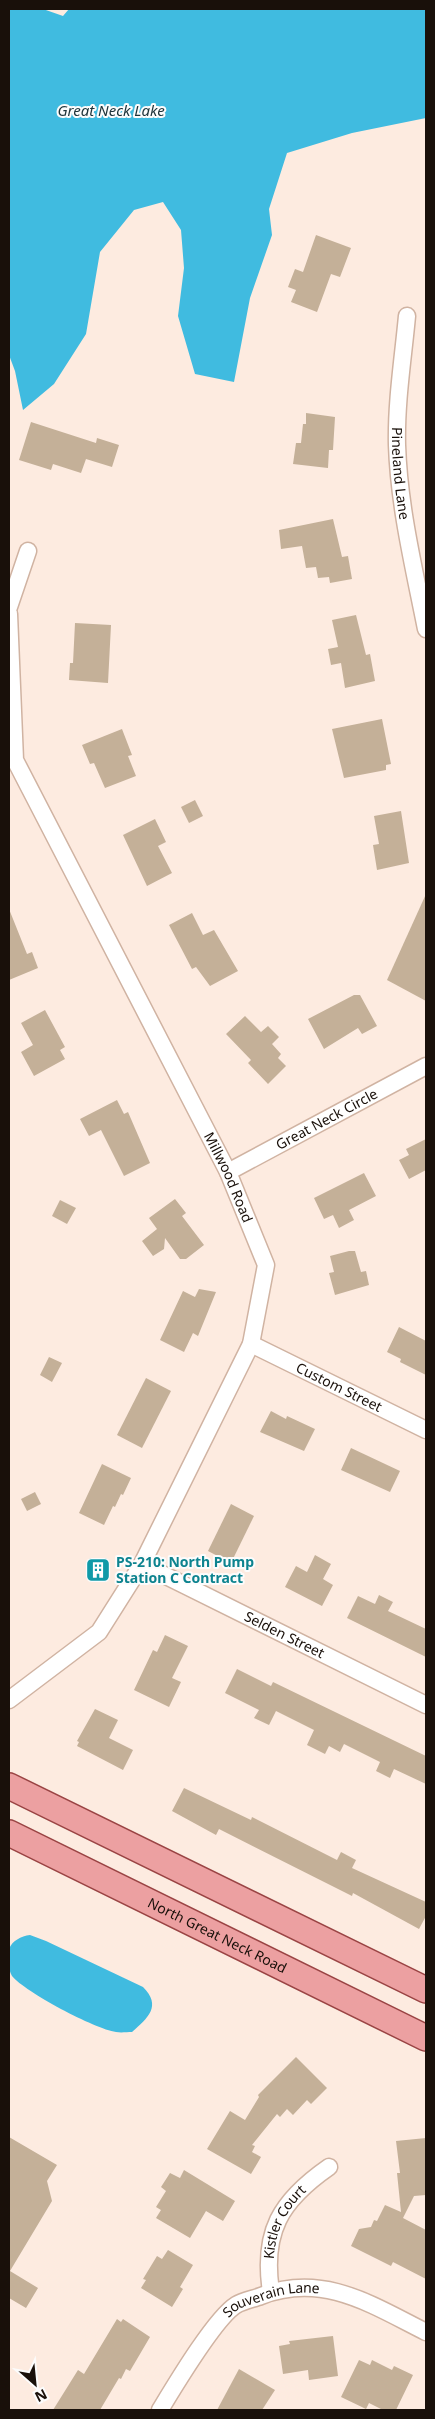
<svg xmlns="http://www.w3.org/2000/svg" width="435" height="2419" font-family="'Noto Sans',sans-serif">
	<rect width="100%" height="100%" fill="#fdebe0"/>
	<g fill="#40bbe0">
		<path d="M 9,9 L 43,9 L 63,16 L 69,9 L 426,9 L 426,118 L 352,133 L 287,153 L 269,209 L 272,235 L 250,298 L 234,382 L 195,374 L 178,316 L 184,268 L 181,230 L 163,202 L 134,210 L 100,252 L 86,334 L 54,384 L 23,410 L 15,371 L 9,355 Z"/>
		<path d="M 30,1935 L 46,1941 L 143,1987 C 162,2006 148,2018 132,2032 C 127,2032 121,2033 116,2032 C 95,2029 25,1992 12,1976 C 8,1969 7,1957 9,1949 C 12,1941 21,1936 30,1935 Z"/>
	</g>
	<g fill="#c4b098">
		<path d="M 316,235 L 351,248 L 340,277 L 331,274 L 317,312 L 291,302 L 296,290 L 288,287 L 295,269 L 303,272 Z"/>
		<path d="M 306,413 L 335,417 L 333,450 L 329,450 L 328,468 L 293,464 L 296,443 L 301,443 L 303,424 L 306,424 Z"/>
		<path d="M 31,422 L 96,443 L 97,438 L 119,445 L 112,467 L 86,459 L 81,473 L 53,464 L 51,470 L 19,460 Z"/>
		<path d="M 333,519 L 342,557 L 348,556 L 352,579 L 330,583 L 329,577 L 318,578 L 316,567 L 306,568 L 302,546 L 281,549 L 279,530 Z"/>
		<path d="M 356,615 L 366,655 L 370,654 L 375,681 L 345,688 L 341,663 L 331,665 L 328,649 L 338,647 L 332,620 Z"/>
		<path d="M 75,623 L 111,625 L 108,683 L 69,680 L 70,663 L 73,663 Z"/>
		<path d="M 382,719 L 391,764 L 386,765 L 386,770 L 344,778 L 332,729 Z"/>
		<path d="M 122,729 L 132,755 L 128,756 L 136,776 L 105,788 L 94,763 L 90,764 L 82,745 Z"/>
		<path d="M 195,800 L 203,816 L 189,823 L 181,807 Z"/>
		<path d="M 401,811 L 409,863 L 377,870 L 373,845 L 379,844 L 374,816 Z"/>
		<path d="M 155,819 L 166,842 L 158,846 L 172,873 L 147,886 L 123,835 Z"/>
		<path d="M 426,894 L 426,1001 L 387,980 Z"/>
		<path d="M 9,909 L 27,954 L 32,952 L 38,968 L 9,980 Z"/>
		<path d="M 192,913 L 203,935 L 214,930 L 238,971 L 210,986 L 196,967 L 192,969 L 169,925 Z"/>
		<path d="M 354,995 L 360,995 L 377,1026 L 362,1034 L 358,1028 L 324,1049 L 308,1019 Z"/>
		<path d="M 45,1010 L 65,1047 L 60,1050 L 65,1059 L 34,1076 L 21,1052 L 33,1045 L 21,1023 Z"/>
		<path d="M 245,1016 L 261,1032 L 268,1026 L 279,1037 L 272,1044 L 281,1054 L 278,1058 L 286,1066 L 268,1084 L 248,1063 L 251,1060 L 226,1034 Z"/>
		<path d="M 117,1100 L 124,1114 L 128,1112 L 150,1163 L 124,1176 L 101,1130 L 89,1136 L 80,1119 Z"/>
		<path d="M 426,1139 L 426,1170 L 409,1179 L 399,1160 L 409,1155 L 406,1149 Z"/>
		<path d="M 364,1173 L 376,1196 L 349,1210 L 354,1220 L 339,1228 L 333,1215 L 324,1219 L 314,1198 Z"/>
		<path d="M 175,1199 L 186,1213 L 182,1216 L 204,1245 L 186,1259 L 180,1259 L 165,1238 L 164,1249 L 153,1256 L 142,1241 L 157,1229 L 149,1218 Z"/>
		<path d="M 60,1200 L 76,1208 L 67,1224 L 52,1216 Z"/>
		<path d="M 349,1251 L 355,1251 L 361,1272 L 366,1271 L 369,1285 L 335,1295 L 329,1273 L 334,1272 L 330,1256 Z"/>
		<path d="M 199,1289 L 216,1292 L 198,1336 L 193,1333 L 184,1352 L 160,1340 L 183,1291 L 195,1297 Z"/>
		<path d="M 399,1327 L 426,1341 L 426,1375 L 400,1362 L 401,1359 L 387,1352 Z"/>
		<path d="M 49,1357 L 62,1363 L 52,1382 L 40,1375 Z"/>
		<path d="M 146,1378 L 171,1391 L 142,1448 L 117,1435 Z"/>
		<path d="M 271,1411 L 286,1419 L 287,1416 L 315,1429 L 304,1451 L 260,1432 Z"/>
		<path d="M 351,1448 L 400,1471 L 390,1492 L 341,1470 Z"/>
		<path d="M 102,1464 L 131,1478 L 123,1495 L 121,1494 L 115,1507 L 113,1506 L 104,1525 L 79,1513 Z"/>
		<path d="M 35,1492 L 41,1504 L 27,1511 L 21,1499 Z"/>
		<path d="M 231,1504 L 254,1516 L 231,1563 L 208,1551 Z"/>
		<path d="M 315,1555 L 331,1564 L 323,1579 L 333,1585 L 322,1606 L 285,1587 L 296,1566 L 307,1572 Z"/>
		<path d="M 95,1560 L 107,1566 L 101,1579 L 88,1573 Z"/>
		<path d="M 379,1595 L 393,1602 L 388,1611 L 426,1629 L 426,1657 L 347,1618 L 358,1596 L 375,1604 Z"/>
		<path d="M 165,1635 L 188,1646 L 172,1678 L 181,1682 L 169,1707 L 134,1690 L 153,1650 L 157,1652 Z"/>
		<path d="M 237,1669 L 271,1686 L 273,1682 L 426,1756 L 426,1784 L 394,1769 L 390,1778 L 376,1771 L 380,1762 L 344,1744 L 340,1752 L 329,1746 L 325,1754 L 307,1745 L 314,1730 L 276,1711 L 269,1725 L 254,1718 L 259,1710 L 225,1693 Z"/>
		<path d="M 95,1709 L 118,1720 L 109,1738 L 133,1750 L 123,1770 L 77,1746 L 79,1742 L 77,1741 Z"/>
		<path d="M 184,1788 L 251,1820 L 252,1817 L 337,1860 L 341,1852 L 356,1860 L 352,1868 L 426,1902 L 426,1916 L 419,1929 L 353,1893 L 352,1896 L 219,1829 L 216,1835 L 172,1811 Z"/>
		<path d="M 296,2057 L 327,2088 L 311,2104 L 307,2100 L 293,2115 L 287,2109 L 280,2117 L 277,2114 L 252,2145 L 255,2146 L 252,2152 L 261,2157 L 251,2174 L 207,2149 L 230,2111 L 245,2120 L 259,2097 L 258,2095 Z"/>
		<path d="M 9,2137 L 57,2165 L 47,2181 L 52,2201 L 10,2271 L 38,2288 L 26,2308 L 9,2298 Z"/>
		<path d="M 426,2138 L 426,2195 L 414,2196 L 403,2218 L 426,2230 L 426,2279 L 393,2262 L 391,2266 L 351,2246 L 359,2229 L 371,2227 L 374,2220 L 377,2221 L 385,2205 L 401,2212 L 397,2173 L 400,2173 L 396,2141 Z"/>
		<path d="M 184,2170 L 235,2201 L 223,2221 L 206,2211 L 190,2238 L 156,2218 L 161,2210 L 156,2207 L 166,2191 L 161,2187 L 170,2173 L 180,2178 Z"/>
		<path d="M 168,2250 L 193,2265 L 180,2287 L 183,2289 L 172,2307 L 141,2288 L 146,2280 L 143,2279 L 157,2256 L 162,2259 Z"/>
		<path d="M 117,2319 L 121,2322 L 123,2319 L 150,2337 L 130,2371 L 126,2369 L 121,2379 L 119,2378 L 100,2410 L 53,2410 L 78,2370 L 84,2374 Z"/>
		<path d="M 333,2336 L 338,2376 L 309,2380 L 308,2370 L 283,2374 L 279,2346 L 290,2344 L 289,2341 Z"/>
		<path d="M 359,2360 L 370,2365 L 372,2360 L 392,2370 L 394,2366 L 413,2375 L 396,2410 L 383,2410 L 369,2403 L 366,2409 L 341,2397 Z"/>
		<path d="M 239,2369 L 275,2390 L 262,2410 L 217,2410 Z"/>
	</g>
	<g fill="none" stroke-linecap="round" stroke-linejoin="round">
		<defs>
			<g id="minor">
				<path id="s1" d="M 407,316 C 403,359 396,402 397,445 C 399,507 414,568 426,629"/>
				<path d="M 9,607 L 28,551"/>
				<path id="s2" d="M 9,614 L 15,760 L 228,1172 L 266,1265 L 251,1344 L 142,1564 L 99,1632 L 9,1700"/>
				<path id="s3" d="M 228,1172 L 426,1066"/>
				<path id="s4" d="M 251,1344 L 426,1430"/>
				<path id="s5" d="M 142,1564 L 426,1705"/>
				<path id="s6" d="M 271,2292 C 262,2232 280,2201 329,2167"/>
				<path id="s7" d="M 160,2410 C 174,2387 215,2318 236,2305 C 243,2301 253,2299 261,2296 C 323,2272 372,2305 426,2332"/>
			</g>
			<g id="primary">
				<path d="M 9,1786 L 426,1990"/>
				<path id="s8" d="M 9,1833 L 426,2038"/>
			</g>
		</defs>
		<use href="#minor" stroke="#d0b3a2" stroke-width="19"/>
		<use href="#primary" stroke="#9a4444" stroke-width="28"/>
		<use href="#minor" stroke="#fff" stroke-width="16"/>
		<use href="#primary" stroke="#eca0a1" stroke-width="25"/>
	</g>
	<defs>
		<symbol id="building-square" viewBox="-11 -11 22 22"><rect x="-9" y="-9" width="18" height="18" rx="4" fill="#0f9aa8" stroke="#fcfcfc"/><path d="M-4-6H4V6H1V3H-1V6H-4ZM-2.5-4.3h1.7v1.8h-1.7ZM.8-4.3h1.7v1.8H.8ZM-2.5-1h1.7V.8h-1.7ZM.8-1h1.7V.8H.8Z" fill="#fff"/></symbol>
	</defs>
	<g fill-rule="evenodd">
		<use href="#building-square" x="84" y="1556" width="28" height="28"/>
	</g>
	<g text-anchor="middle" stroke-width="4" stroke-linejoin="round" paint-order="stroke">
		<g font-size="14" fill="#19100a" stroke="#fcfcfc">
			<text dy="5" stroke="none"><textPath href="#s1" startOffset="158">Pineland Lane</textPath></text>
			<text dy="5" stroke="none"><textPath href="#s3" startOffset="112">Great Neck Circle</textPath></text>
			<text dy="5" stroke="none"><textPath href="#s2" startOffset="615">Millwood Road</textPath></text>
			<text dy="5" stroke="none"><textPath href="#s4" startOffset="98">Custom Street</textPath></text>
			<text dy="5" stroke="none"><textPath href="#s5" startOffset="159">Selden Street</textPath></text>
			<text dy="5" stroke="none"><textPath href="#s8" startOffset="232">North Great Neck Road</textPath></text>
			<text dy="5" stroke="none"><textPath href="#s6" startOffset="74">Kistler Court</textPath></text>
			<text dy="5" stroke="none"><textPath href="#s7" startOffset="166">Souverain Lane</textPath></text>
		</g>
		<g font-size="14" font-weight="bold" fill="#0d838f" stroke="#fcfcfc" text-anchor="start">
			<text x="116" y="1567">PS-210: North Pump<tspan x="116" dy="16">Station C Contract</tspan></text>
		</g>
		<g font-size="15" font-style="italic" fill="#1e333a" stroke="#fcfcfc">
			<text x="111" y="116">Great Neck Lake</text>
		</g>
	</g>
	<rect width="435" height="2419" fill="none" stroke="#19100a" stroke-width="20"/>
	<g transform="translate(35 2384) rotate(153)" stroke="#fcfcfc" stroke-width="4" paint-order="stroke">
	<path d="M0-4L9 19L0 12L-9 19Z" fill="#19100a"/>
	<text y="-8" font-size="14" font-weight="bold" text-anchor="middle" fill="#19100a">N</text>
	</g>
</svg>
